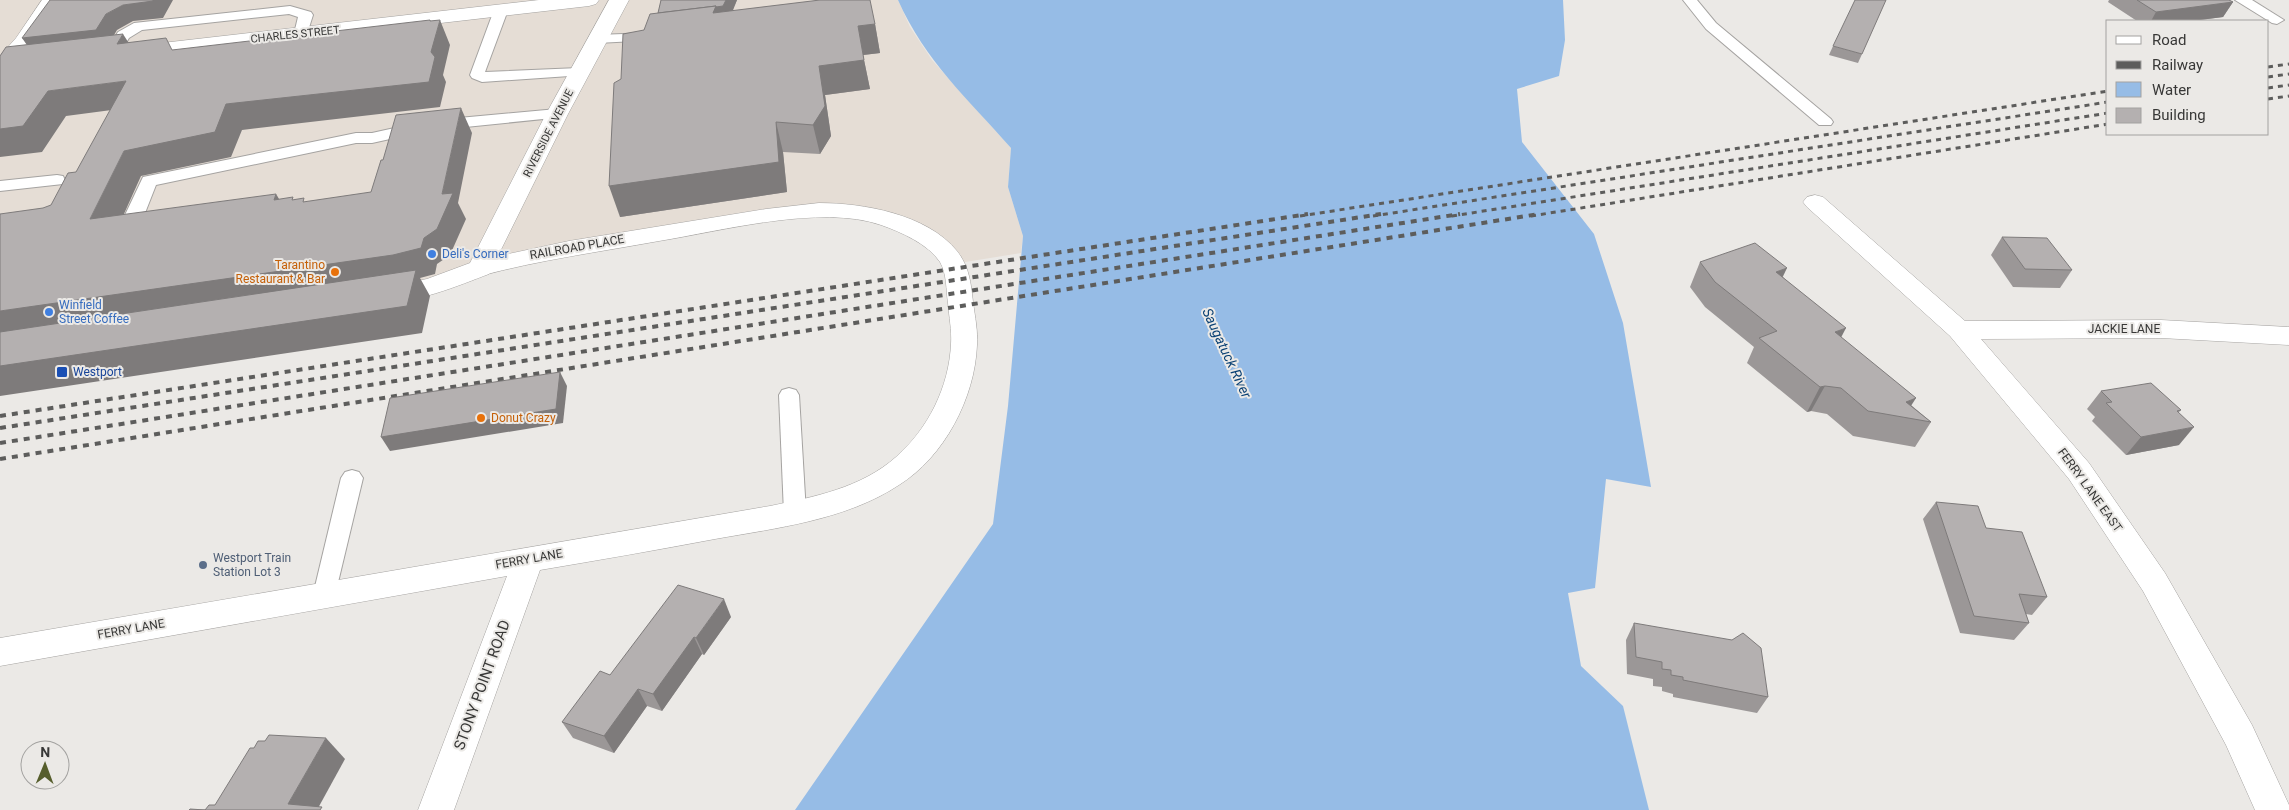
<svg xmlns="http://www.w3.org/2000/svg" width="2289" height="810" font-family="Roboto,sans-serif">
	<rect width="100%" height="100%" fill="#ebe9e6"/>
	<path fill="#e5ddd5" d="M 0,0 L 898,0 L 910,27 L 932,60 L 1011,148 L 1008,187 L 1023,236 L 1021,253 L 953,264 L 889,220 L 810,210 L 454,279 L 0,351 Z"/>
	<path fill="#96bce6" d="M 898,0 L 1563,0 L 1565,40 L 1559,76 L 1517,89 L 1522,142 L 1594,234 L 1623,323 L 1651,487 L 1606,479 L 1595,588 L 1568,593 L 1581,666 L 1623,706 L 1649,810 L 795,810 L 993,524 L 1008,406 L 1023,236 L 1008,187 L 1011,148 C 968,99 925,61 898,0 Z"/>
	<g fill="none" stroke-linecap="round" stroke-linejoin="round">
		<defs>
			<g id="lane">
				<path d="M 1683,0 L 1697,0 L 1716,23 L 1831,119 L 1833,122 L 1831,125 L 1819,125 L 1706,29 Z"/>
				<path d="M 2235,0 L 2252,0 L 2284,20 L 2277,24 L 2272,23 Z"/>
				<path d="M 290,6 L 311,12 L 313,15 L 306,37 L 296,37 L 294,34 L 298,17 L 289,14 L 142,30 L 129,38 L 117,58 L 112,59 L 105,55 L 118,32 L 134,23 Z"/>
				<path d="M 501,6 L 508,10 L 485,72 L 579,68 L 584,69 L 586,72 L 584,75 L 482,82 L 472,78 L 470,75 L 494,10 Z"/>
				<path d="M 650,33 L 657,37 L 655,40 L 597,43 L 590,39 L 597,35 Z"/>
				<path d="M 557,109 L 563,111 L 565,114 L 563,117 L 426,131 L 372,143 L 356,143 L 156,185 L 136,236 L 124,236 L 121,232 L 125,215 L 143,177 L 356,133 L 372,133 L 426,121 Z"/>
				<path d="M 57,175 L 63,176 L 65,180 L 63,184 L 0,191 L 0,181 Z"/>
				<path d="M 789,388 L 796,390 L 799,395 L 806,513 L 803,519 L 795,521 L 787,519 L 784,513 L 779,395 L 782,390 Z"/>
				<path d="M 352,470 L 359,472 L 363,478 L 335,595 L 332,602 L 324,604 L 316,602 L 313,595 L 341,478 L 345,472 Z"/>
			</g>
			<g id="street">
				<path d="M 42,0 L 62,0 C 50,17 20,71 0,73 L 0,56 L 16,38 Z"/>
				<path d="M 1815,195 L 1823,197 L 1965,321 L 2161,320 L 2289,327 L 2289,345 L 2161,338 L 1981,339 L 2089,463 L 2165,573 L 2252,725 L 2289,805 L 2289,810 L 2255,810 L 2226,745 L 2143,591 L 2069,479 L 1950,336 L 1807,207 L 1803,202 L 1807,197 Z"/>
				<path d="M 819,203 C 863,203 927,214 957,251 C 969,266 971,283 973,302 C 975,317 978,331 977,345 C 975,398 944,457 899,485 C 846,520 777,528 715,539 C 657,550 599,560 540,570 L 454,810 L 418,810 L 507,576 L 0,666 L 0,638 L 770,506 C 814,497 861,488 896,457 C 928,429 949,387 951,344 C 952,330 949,317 948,303 C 946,290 947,274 940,262 C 928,244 901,232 881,225 C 821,204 722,231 659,241 C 599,252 539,260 480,276 L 471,274 L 468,268 L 471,262 L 569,241 L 766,209 Z"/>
			</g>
			<g id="secondary">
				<path d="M 539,0 L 599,0 L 596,4 L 589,6 L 136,58 L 129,56 L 126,52 L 129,48 L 136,46 Z"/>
				<path d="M 609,0 L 629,0 L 568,114 L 489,274 C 462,284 409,307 381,300 L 377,294 L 381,288 L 427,279 L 470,263 L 546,114 Z"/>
			</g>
		</defs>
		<use href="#lane" stroke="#a5a3a1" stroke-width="2"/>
		<use href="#street" stroke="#a5a3a1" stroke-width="1"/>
		<use href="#secondary" stroke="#a5a3a1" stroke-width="1"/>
		<use href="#lane" fill="#fff" fill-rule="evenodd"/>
		<use href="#street" fill="#fff" fill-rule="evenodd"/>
		<use href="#secondary" fill="#fff" fill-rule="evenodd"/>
		<g stroke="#5d5d5c" stroke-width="3" stroke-dasharray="5 5" stroke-linecap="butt">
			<path d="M 2268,67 L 2289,64"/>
			<path d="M 2268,77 L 2289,74"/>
			<path d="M 2268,88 L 2289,85"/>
			<path d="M 2268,99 L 2289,96"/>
			<path d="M 1300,216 L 2108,91"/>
			<path d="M 1373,216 L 2108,102"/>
			<path d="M 1452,216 L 2108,113"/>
			<path d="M 1531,216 L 2108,124"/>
		</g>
		<g stroke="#5d5d5c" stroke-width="4" stroke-dasharray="6 6" stroke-linecap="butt">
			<path d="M 0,416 L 1308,214"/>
			<path d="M 0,428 L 1381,214"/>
			<path d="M 0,443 L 1460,214"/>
			<path d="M 0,459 L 1539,214"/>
		</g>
	</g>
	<g fill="#9b9797">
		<path d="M 661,0 L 737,0 L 732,11 L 875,24 L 880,53 L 863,55 L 870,89 L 825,95 L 831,136 L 820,154 L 783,152 L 787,192 L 620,217 L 621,79 L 644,30 L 658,13 Z"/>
		<path d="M 2109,0 L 2229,0 L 2233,2 L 2223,17 L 2192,21 L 2137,21 L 2108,2 Z"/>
		<path d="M 1833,46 L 1862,54 L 1858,63 L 1829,55 Z"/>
		<path d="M 2002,237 L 2072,270 L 2060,288 L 2013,287 L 1991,255 Z"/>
		<path d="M 1700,262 L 1783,277 L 1841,337 L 1911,405 L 1931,422 L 1915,447 L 1853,436 L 1827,414 L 1811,411 L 1807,412 L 1747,363 L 1754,347 L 1705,307 L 1690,287 Z"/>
		<path d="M 2101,391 L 2181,410 L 2179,412 L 2179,445 L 2126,455 L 2092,421 L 2095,417 L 2087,409 Z"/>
		<path d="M 1936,502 L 1986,528 L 2047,597 L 2032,615 L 2026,614 L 2029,623 L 2014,640 L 1960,633 L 1923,519 Z"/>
		<path d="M 731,617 L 704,655 L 702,654 L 662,711 L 647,706 L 614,753 L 573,738 L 562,722 L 610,675 Z"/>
		<path d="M 1634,623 L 1768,697 L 1757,713 L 1673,697 L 1673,694 L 1662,691 L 1662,687 L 1653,686 L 1653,679 L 1627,674 L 1626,640 Z"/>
	</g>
	<g fill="#7e7b7b">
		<path d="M 153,0 L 173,0 L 163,18 L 133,21 L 117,30 L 107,47 L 34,55 L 22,38 L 106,14 L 123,5 Z"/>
		<path d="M 726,0 L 737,0 L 728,23 L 663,30 Z"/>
		<path d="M 2233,2 L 2223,17 L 2192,21 L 2151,21 L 2156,12 Z"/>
		<path d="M 430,20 L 436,34 L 440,20 L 450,45 L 443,75 L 446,82 L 440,107 L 242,130 L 231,157 L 141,176 L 110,245 L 90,219 L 124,151 L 226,104 L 431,52 Z"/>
		<path d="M 875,24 L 880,53 L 863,55 L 858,26 Z"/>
		<path d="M 123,34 L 139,59 L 117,44 Z"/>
		<path d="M 864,60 L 870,89 L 825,95 L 831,136 L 820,154 L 813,125 L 819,66 Z"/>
		<path d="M 126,81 L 142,106 L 66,116 L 42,152 L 0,157 L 0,129 L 48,91 Z"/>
		<path d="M 461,108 L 472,133 L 458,203 L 466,219 L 450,255 L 437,264 L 435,274 L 420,278 L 430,296 L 422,333 L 0,396 L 0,311 L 424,238 L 442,194 Z"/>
		<path d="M 776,122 L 783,152 L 787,192 L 620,217 L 609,186 Z"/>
		<path d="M 276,194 L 292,220 L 274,200 Z"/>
		<path d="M 1787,268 L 1775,293 L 1776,272 Z"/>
		<path d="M 1846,328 L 1833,353 L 1835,332 Z"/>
		<path d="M 560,372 L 567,386 L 563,423 L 390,451 L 381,437 Z"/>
		<path d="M 1825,386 L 1811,411 L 1807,412 L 1820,387 Z"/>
		<path d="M 1916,398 L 1904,417 L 1906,402 Z"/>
		<path d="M 2194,427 L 2179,445 L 2126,455 L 2141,437 Z"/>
		<path d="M 724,599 L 731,617 L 704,655 L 696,638 Z"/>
		<path d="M 694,637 L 702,654 L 662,711 L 653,694 Z"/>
		<path d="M 638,689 L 647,706 L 614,753 L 604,736 Z"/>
		<path d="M 326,738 L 345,759 L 317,810 L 288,804 Z"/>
	</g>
	<g fill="#b4b0b0" stroke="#7e7b7b">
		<path d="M 50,0 L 153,0 L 153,1 L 123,5 L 106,14 L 96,30 L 22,38 Z"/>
		<path d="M 661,0 L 726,0 L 723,6 L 716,7 L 716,6 L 658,13 Z"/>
		<path d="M 820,0 L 870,0 L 875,24 L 858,26 L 864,60 L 819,66 L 825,106 L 813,125 L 776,122 L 779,162 L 609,186 L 614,83 L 621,79 L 623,34 L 644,30 L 650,14 L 716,6 L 713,13 Z"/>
		<path d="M 1855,0 L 1886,0 L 1862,54 L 1833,46 Z"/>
		<path d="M 2137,0 L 2229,0 L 2233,2 L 2156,12 Z"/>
		<path d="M 430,20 L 430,21 L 440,20 L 431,52 L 435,57 L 429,82 L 226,104 L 215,132 L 124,151 L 90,219 L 276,194 L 274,200 L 293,197 L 292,200 L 304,198 L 303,202 L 371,192 L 381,160 L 383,160 L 396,115 L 461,108 L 442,194 L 453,193 L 437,229 L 424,238 L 421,248 L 393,255 L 0,311 L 0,214 L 43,208 L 51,205 L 68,173 L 76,172 L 126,81 L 48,91 L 23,126 L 0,129 L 0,56 L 6,47 L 123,34 L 117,44 L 166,38 L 172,50 Z"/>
		<path d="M 2002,237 L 2047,238 L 2072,270 L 2025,269 Z"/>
		<path d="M 1755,243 L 1787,268 L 1776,272 L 1846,328 L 1835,332 L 1916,398 L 1906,402 L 1931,422 L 1868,411 L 1841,388 L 1825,386 L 1820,387 L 1759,338 L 1777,331 L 1715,282 L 1700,262 Z"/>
		<path d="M 416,270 L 407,306 L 0,366 L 0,332 Z"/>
		<path d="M 560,372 L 556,409 L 381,437 L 390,398 Z"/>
		<path d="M 2151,383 L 2181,410 L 2177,411 L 2194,427 L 2141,437 L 2106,403 L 2112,402 L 2101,391 Z"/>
		<path d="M 1936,502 L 1978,506 L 1986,528 L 2022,532 L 2047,597 L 2019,594 L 2029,623 L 1974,616 Z"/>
		<path d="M 678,585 L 724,599 L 696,638 L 694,637 L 653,694 L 638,689 L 604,736 L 562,722 L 600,671 L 610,675 Z"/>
		<path d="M 1634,623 L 1732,640 L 1743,633 L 1761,648 L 1768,697 L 1683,680 L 1683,677 L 1671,675 L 1671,670 L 1662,669 L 1662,662 L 1636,657 Z"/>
		<path d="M 269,735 L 326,738 L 288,804 L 322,807 L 320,810 L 189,810 L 190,809 L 205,810 L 209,805 L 215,805 L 250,748 L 254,748 L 258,741 L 265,741 Z"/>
	</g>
	<g fill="#3f7fe0" stroke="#ebe9e6" stroke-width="2">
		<circle cx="432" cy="254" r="5"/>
		<circle cx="49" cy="312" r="5"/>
	</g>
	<g fill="#e8710a" stroke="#ebe9e6" stroke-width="2">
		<circle cx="335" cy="272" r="5"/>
		<circle cx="481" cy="418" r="5"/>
	</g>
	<rect fill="#1a4fb4" stroke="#ebe9e6" stroke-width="2" x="56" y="366" width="12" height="12" rx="2.5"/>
	<circle fill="#5c6f8a" stroke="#ebe9e6" stroke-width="2" cx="203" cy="565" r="5"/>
	<g text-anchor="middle" stroke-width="4" stroke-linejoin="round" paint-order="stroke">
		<g font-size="11" fill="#383837" stroke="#ebe9e6">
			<text transform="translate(295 34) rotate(-6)" y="4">CHARLES STREET</text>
			<text transform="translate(548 133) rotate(-63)" y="4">RIVERSIDE AVENUE</text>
		</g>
		<g font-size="12" fill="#383837" stroke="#ebe9e6">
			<text transform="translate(577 247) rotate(-10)" y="4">RAILROAD PLACE</text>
			<text x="2124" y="333">JACKIE LANE</text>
			<text transform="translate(2090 490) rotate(54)" y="4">FERRY LANE EAST</text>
			<text transform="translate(529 559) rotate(-10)" y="4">FERRY LANE</text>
			<text transform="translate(131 629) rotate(-10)" y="4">FERRY LANE</text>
		</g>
		<g font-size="12" fill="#366cbe" stroke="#ebe9e6" text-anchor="start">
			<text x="442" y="258">Deli's Corner</text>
			<text x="59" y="309">Winfield<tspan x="59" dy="14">Street Coffee</tspan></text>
		</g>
		<g font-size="12" fill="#c56008" stroke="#ebe9e6" text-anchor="end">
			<text x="325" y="269">Tarantino<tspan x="325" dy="14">Restaurant &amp; Bar</tspan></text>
			<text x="491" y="422" text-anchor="start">Donut Crazy</text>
		</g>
		<g font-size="12" fill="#164399" stroke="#ebe9e6" text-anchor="start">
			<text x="73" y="376">Westport</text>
		</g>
		<g font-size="12" fill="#4e5e75" stroke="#ebe9e6" text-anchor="start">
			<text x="213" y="562">Westport Train<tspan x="213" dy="14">Station Lot 3</tspan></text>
		</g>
		<g font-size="14" font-style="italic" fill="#0a4174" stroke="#ebe9e6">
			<text transform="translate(1227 353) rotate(65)" y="5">Saugatuck River</text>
		</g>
		<g font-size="15" fill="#383837" stroke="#ebe9e6">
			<text transform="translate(482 685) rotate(-70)" y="5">STONY POINT ROAD</text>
		</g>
	</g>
	<rect x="2106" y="20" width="162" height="115" fill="#ebe9e6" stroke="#a3a2a0"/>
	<rect x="2116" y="36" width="25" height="8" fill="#ffffff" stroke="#a3a2a0"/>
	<text x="2152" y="45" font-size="15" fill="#383837">Road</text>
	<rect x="2116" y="61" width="25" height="8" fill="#5d5d5c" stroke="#a3a2a0"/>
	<text x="2152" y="70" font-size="15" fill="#383837">Railway</text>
	<rect x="2116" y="82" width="25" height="15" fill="#96bce6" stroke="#a3a2a0"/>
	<text x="2152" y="95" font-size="15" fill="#383837">Water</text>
	<rect x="2116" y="108" width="25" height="15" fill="#b4b0b0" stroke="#a3a2a0"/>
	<text x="2152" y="120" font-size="15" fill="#383837">Building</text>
	<g transform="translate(45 765) rotate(1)"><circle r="24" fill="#ebe9e6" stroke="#a3a2a0"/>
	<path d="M0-4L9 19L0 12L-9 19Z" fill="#565e2c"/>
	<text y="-8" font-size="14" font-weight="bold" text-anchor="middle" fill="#383837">N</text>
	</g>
</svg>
